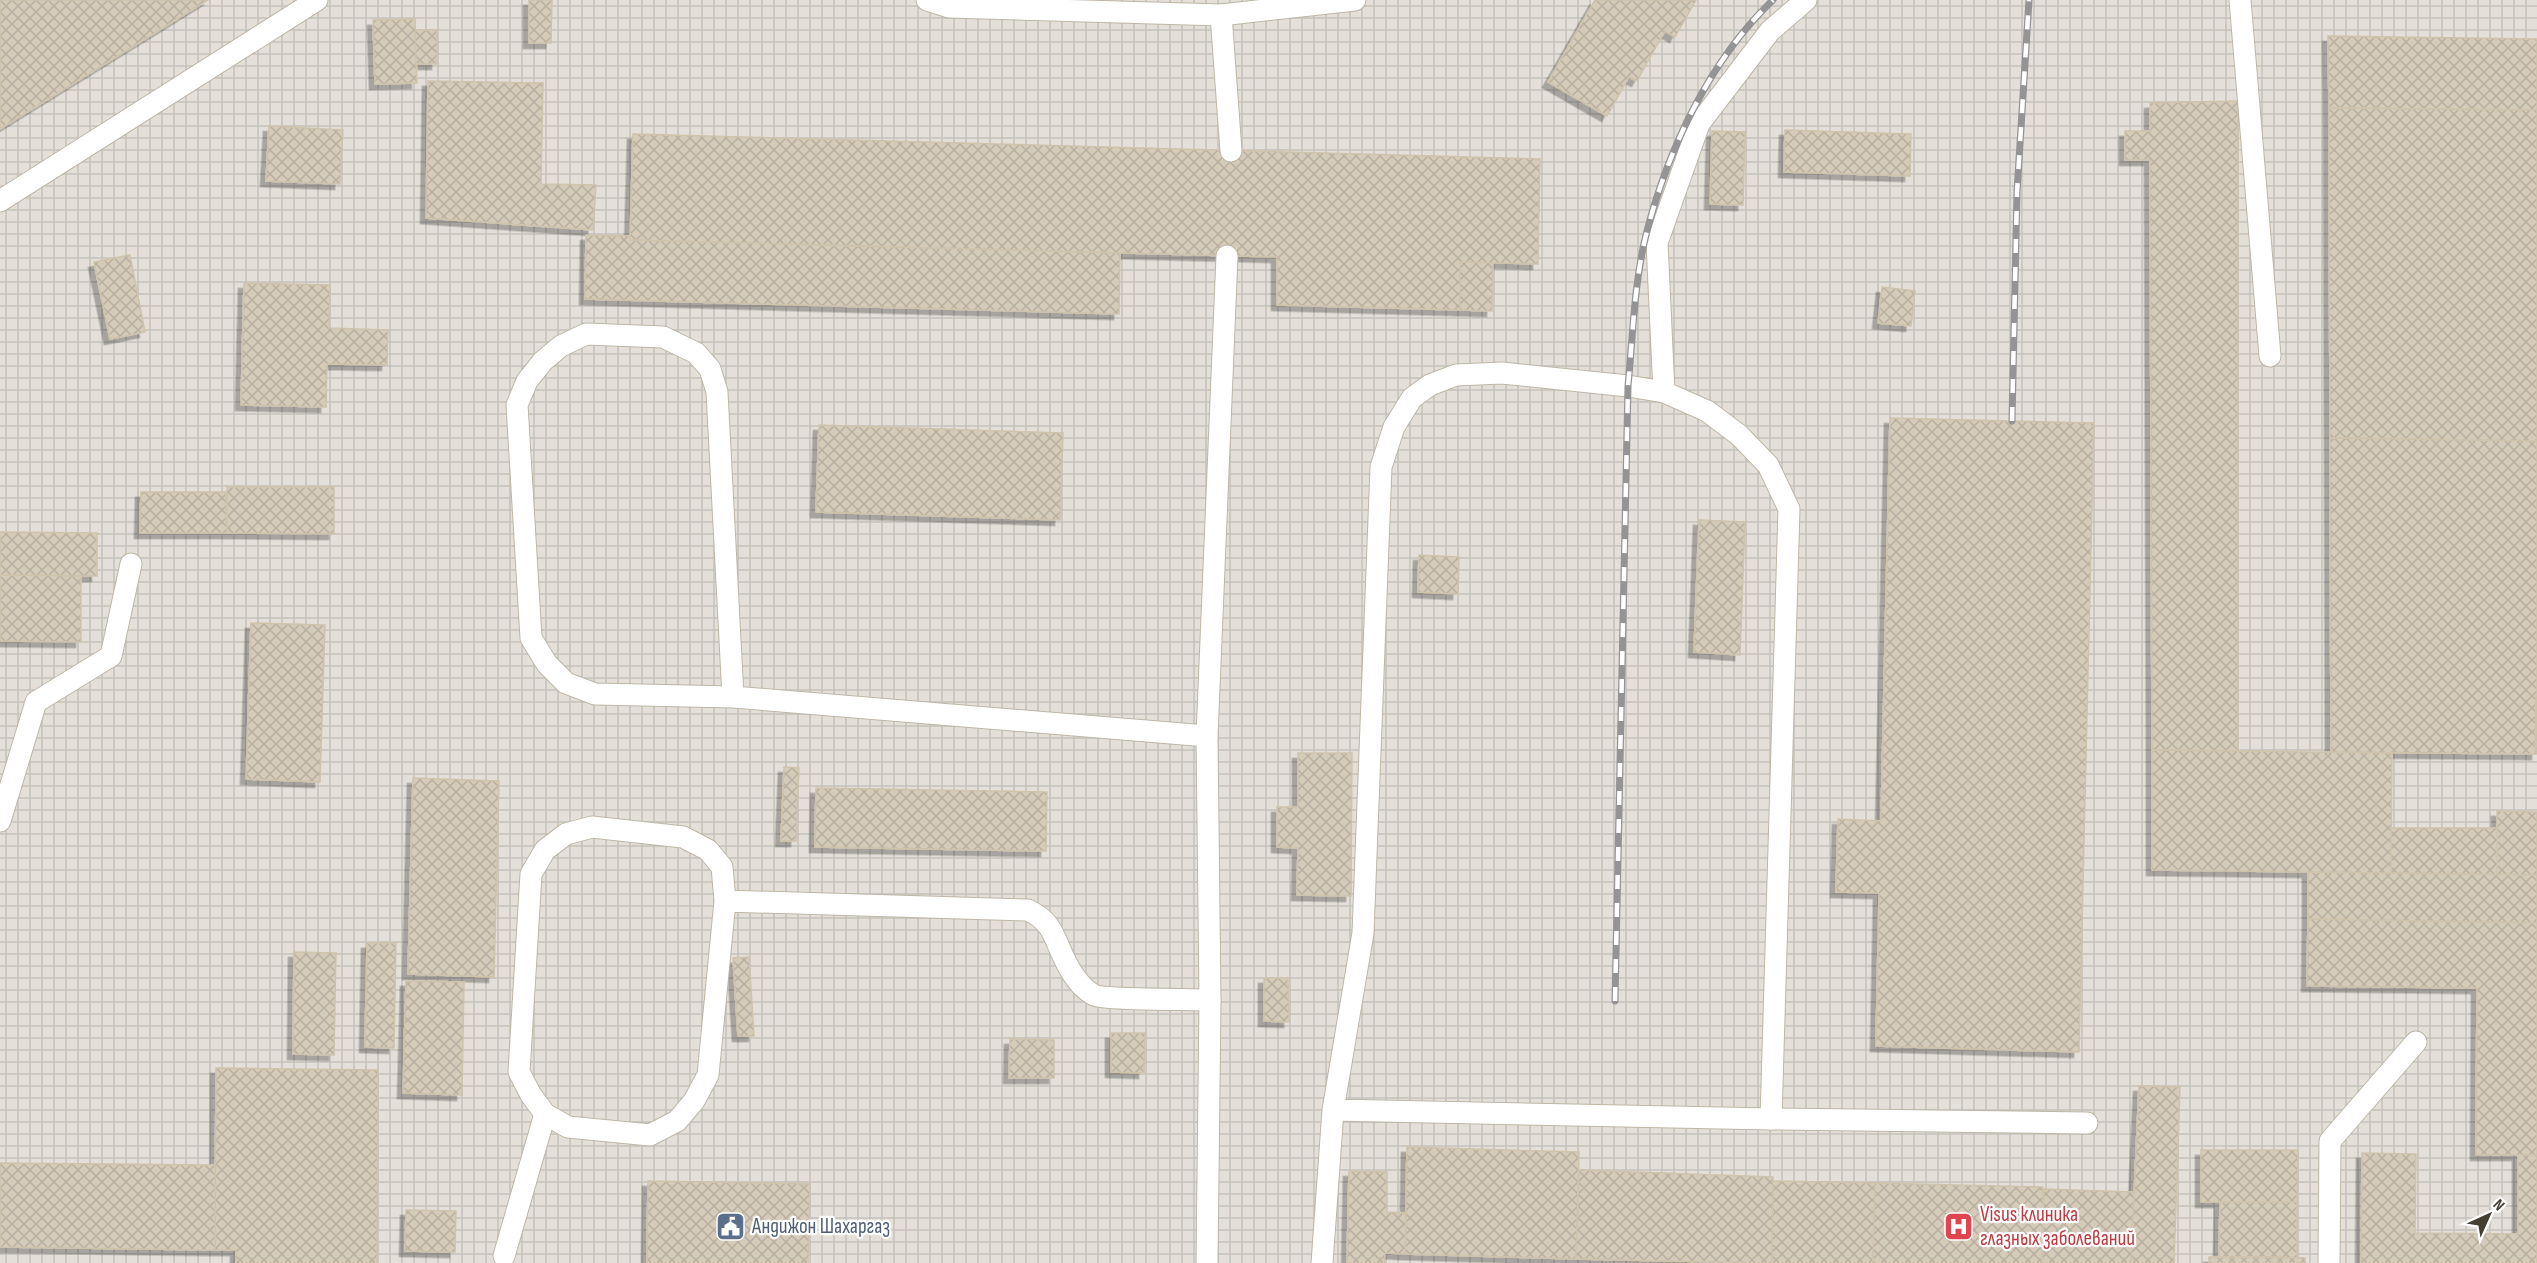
<svg xmlns="http://www.w3.org/2000/svg" width="2537" height="1263" font-family="'Sofia Sans Condensed',sans-serif">
	<defs>
		<pattern id="industrial-grid" width="8" height="8" patternUnits="userSpaceOnUse" patternTransform="scale(1.5)"><rect width="8" height="8" fill="#e4e0d9"/><path d="M0 4h8M4 0v8" fill="none" stroke="#c5c1bb"/></pattern>
		<pattern id="building-cross-hatch" width="8" height="8" patternUnits="userSpaceOnUse" patternTransform="scale(1.5)"><rect width="8" height="8" fill="#d5cbb9"/><path d="M0 0l8 8M0 8l8-8" fill="none" stroke="#b8afa0"/></pattern>
		<filter id="shadow"><feDropShadow dx="-5.5" dy="5.5" stdDeviation="0" flood-color="#0004"/></filter>
	</defs>
	<rect width="100%" height="100%" fill="#f3efe4"/>
	<rect fill="url(#industrial-grid)" x="0" y="0" width="2537" height="1263"/>
	<g fill="url(#building-cross-hatch)" stroke="#d0c3ac" stroke-width="1.5" filter="url(#shadow)">
		<path d="M 0,0 L 208,0 L 0,129 Z"/>
		<path d="M 529,0 L 552,0 L 551,43 L 529,43 Z"/>
		<path d="M 1595,0 L 1696,0 L 1675,37 L 1665,31 L 1637,81 L 1629,77 L 1607,116 L 1548,82 Z"/>
		<path d="M 415,19 L 417,83 L 375,84 L 373,20 Z"/>
		<path d="M 415,30 L 437,30 L 437,64 L 416,64 Z"/>
		<path d="M 2328,36 L 2537,39 L 2537,110 L 2329,108 Z"/>
		<path d="M 428,81 L 543,83 L 541,184 L 596,185 L 593,230 L 426,218 Z"/>
		<path d="M 2238,101 L 2238,751 L 2152,750 L 2150,160 L 2125,160 L 2125,131 L 2150,131 L 2150,103 Z"/>
		<path d="M 2329,108 L 2537,110 L 2537,441 L 2330,438 Z"/>
		<path d="M 269,126 L 343,130 L 340,184 L 266,181 Z"/>
		<path d="M 1785,130 L 1911,134 L 1910,176 L 1784,172 Z"/>
		<path d="M 1712,131 L 1745,132 L 1743,205 L 1710,204 Z"/>
		<path d="M 633,134 L 1540,159 L 1538,264 L 1460,262 L 1460,310 L 1277,305 L 1277,257 L 630,240 Z"/>
		<path d="M 586,235 L 630,236 L 630,240 L 1120,253 L 1119,314 L 585,299 Z"/>
		<path d="M 130,255 L 145,332 L 110,339 L 94,262 Z"/>
		<path d="M 1460,262 L 1493,263 L 1492,311 L 1460,310 Z"/>
		<path d="M 244,283 L 330,285 L 329,328 L 388,330 L 387,365 L 327,364 L 326,407 L 241,405 Z"/>
		<path d="M 1882,287 L 1915,291 L 1911,326 L 1878,323 Z"/>
		<path d="M 1890,418 L 2094,423 L 2079,1052 L 1876,1046 L 1879,893 L 1836,892 L 1838,819 L 1881,821 Z"/>
		<path d="M 819,425 L 1063,433 L 1060,520 L 816,512 Z"/>
		<path d="M 2330,438 L 2537,441 L 2537,696 L 2535,754 L 2331,752 Z"/>
		<path d="M 227,487 L 334,487 L 334,534 L 227,533 Z"/>
		<path d="M 141,492 L 226,492 L 227,533 L 140,533 Z"/>
		<path d="M 1699,520 L 1745,522 L 1740,655 L 1694,652 Z"/>
		<path d="M 0,532 L 97,533 L 97,576 L 0,575 Z"/>
		<path d="M 1419,555 L 1459,557 L 1458,594 L 1418,592 Z"/>
		<path d="M 0,575 L 81,576 L 81,642 L 0,641 Z"/>
		<path d="M 251,623 L 325,625 L 320,782 L 246,779 Z"/>
		<path d="M 2536,696 L 2537,696 L 2537,754 L 2535,754 Z"/>
		<path d="M 2152,750 L 2392,753 L 2391,873 L 2152,870 Z"/>
		<path d="M 1298,753 L 1352,753 L 1351,896 L 1297,895 L 1298,848 L 1277,847 L 1277,807 L 1298,807 Z"/>
		<path d="M 784,767 L 799,768 L 796,841 L 781,841 Z"/>
		<path d="M 413,778 L 499,781 L 494,977 L 408,974 Z"/>
		<path d="M 816,788 L 1047,792 L 1046,851 L 815,847 Z"/>
		<path d="M 2497,811 L 2537,812 L 2537,875 L 2497,875 Z"/>
		<path d="M 2391,828 L 2497,828 L 2497,875 L 2391,873 Z"/>
		<path d="M 2308,872 L 2537,875 L 2537,923 L 2308,919 Z"/>
		<path d="M 2308,919 L 2537,923 L 2537,1155 L 2476,1155 L 2477,988 L 2307,986 Z"/>
		<path d="M 367,943 L 396,943 L 394,1048 L 365,1047 Z"/>
		<path d="M 294,952 L 336,953 L 334,1055 L 293,1054 Z"/>
		<path d="M 749,957 L 754,1036 L 738,1036 L 733,958 Z"/>
		<path d="M 1264,978 L 1288,978 L 1289,1022 L 1264,1021 Z"/>
		<path d="M 406,981 L 464,982 L 462,1095 L 403,1093 Z"/>
		<path d="M 1111,1033 L 1145,1033 L 1144,1073 L 1111,1072 Z"/>
		<path d="M 1010,1039 L 1054,1040 L 1054,1078 L 1009,1078 Z"/>
		<path d="M 216,1068 L 378,1070 L 377,1263 L 236,1263 L 236,1250 L 215,1250 Z"/>
		<path d="M 2139,1086 L 2180,1087 L 2174,1263 L 2131,1263 Z"/>
		<path d="M 1407,1147 L 1579,1152 L 1576,1259 L 1405,1254 Z"/>
		<path d="M 2201,1150 L 2298,1150 L 2297,1202 L 2201,1202 Z"/>
		<path d="M 2362,1153 L 2416,1154 L 2415,1233 L 2518,1234 L 2518,1155 L 2537,1155 L 2537,1263 L 2361,1263 Z"/>
		<path d="M 0,1163 L 215,1165 L 215,1250 L 0,1247 Z"/>
		<path d="M 1579,1170 L 1773,1177 L 1772,1263 L 1576,1259 Z"/>
		<path d="M 1349,1171 L 1387,1172 L 1387,1212 L 1406,1213 L 1405,1254 L 1385,1253 L 1384,1263 L 1347,1263 Z"/>
		<path d="M 648,1181 L 810,1184 L 808,1263 L 647,1263 Z"/>
		<path d="M 1773,1181 L 1875,1183 L 1873,1263 L 1772,1263 Z"/>
		<path d="M 1875,1183 L 2043,1187 L 2042,1263 L 1873,1263 Z"/>
		<path d="M 2044,1189 L 2134,1192 L 2131,1263 L 2042,1263 Z"/>
		<path d="M 2220,1202 L 2297,1202 L 2297,1258 L 2219,1257 Z"/>
		<path d="M 406,1210 L 456,1211 L 455,1252 L 405,1251 Z"/>
		<rect x="2209" y="1257" width="63" height="6"/>
		<path d="M 2272,1257 L 2305,1258 L 2305,1263 L 2272,1263 Z"/>
	</g>
	<g fill="none" stroke-linecap="round" stroke-linejoin="round">
		<defs>
			<g id="lane">
				<path d="M 927,0 L 949,7 L 1221,15 L 1355,0"/>
				<path d="M 2240,0 L 2270,356"/>
				<path d="M 1221,15 L 1231,151"/>
				<path d="M 0,201 L 317,0"/>
				<path d="M 1664,392 L 1657,243 L 1699,124 L 1770,31 L 1806,0"/>
				<path d="M 733,697 L 717,392 L 710,369 L 696,353 L 663,337 L 586,334 L 561,346 L 543,361 L 527,381 L 517,405 L 531,638 L 547,664 L 566,683 L 595,694 L 733,697 L 1207,736"/>
				<path d="M 0,821 L 36,702 L 111,656 L 131,564"/>
				<path d="M 725,901 L 722,867 L 708,850 L 683,837 L 592,827 L 566,834 L 545,850 L 531,874 L 519,1072 L 531,1095 L 545,1114 L 568,1127 L 650,1135 L 677,1121 L 694,1101 L 708,1075 L 725,901 L 1028,910 C 1051,921 1053,934 1063,956 C 1070,971 1079,987 1094,995 C 1103,1000 1192,999 1210,1000"/>
				<path d="M 1771,1119 L 2087,1123"/>
				<path d="M 504,1256 L 545,1114"/>
				<path d="M 1207,1263 L 1210,1000 L 1207,736 L 1227,256"/>
				<path d="M 1322,1263 L 1333,1110 L 1363,933 L 1381,467 L 1394,427 L 1412,398 L 1430,385 L 1456,375 L 1502,373 L 1628,386 L 1664,392 L 1707,411 L 1739,435 L 1768,465 L 1789,509 L 1771,1119 L 1333,1110"/>
				<path d="M 2329,1263 L 2330,1141 L 2416,1042"/>
			</g>
		</defs>
		<use href="#lane" stroke="#beb7a6" stroke-width="23"/>
		<use href="#lane" stroke="#fff" stroke-width="21"/>
		<defs>
			<g id="rail">
				<path d="M 2012,421 L 2017,192 L 2029,0"/>
				<path d="M 1615,1001 L 1628,386 C 1633,335 1634,281 1647,231 C 1669,147 1710,60 1773,0"/>
			</g>
		</defs>
		<use href="#rail" stroke="#949494" stroke-width="7"/>
		<use href="#rail" stroke="#fff" stroke-width="4.5" stroke-dasharray="14" stroke-linecap="butt"/>
	</g>
	<defs>
		<symbol id="civic-square" viewBox="-11 -11 22 22"><rect x="-9" y="-9" width="18" height="18" rx="4" fill="#5c6f8a" stroke="#fff"/><path d="M-.6-6.5H3V-4.5H.6V-3L4-1V1h2V6H-6V1h2V-1L-.6-3ZM-1.2 2.5V6h2.4V2.5Z" fill="#fff"/></symbol>
		<symbol id="hospital-square" viewBox="-11 -11 22 22"><rect x="-9" y="-9" width="18" height="18" rx="4" fill="#e0444e" stroke="#fff"/><path d="M-5-5h3v3.5h4V-5h3V5h-3V1.5h-4V5h-3Z" fill="#fff"/></symbol>
	</defs>
	<g fill-rule="evenodd">
		<use href="#civic-square" x="714" y="1210" width="33" height="33"/>
		<use href="#hospital-square" x="1942" y="1210" width="33" height="33"/>
	</g>
	<g text-anchor="middle" stroke-width="4.5" stroke-linejoin="round" paint-order="stroke">
		<g font-size="21" fill="#be3a42" stroke="#fff" text-anchor="start">
			<text x="1980" y="1221">Visus клиника<tspan x="1980" dy="24">глазных заболеваний</tspan></text>
		</g>
		<g font-size="21" fill="#4e5e75" stroke="#fff" text-anchor="start">
			<text x="752" y="1233">Андижон Шахаргаз</text>
		</g>
	</g>
	<g transform="translate(2489 1215) rotate(45)" stroke="#ffffff" stroke-width="4.5" paint-order="stroke">
	<path d="M0-4.5L10 22L0 15L-10 22Z" fill="#453f33"/>
	<text y="-9" font-size="16" font-weight="bold" text-anchor="middle" fill="#453f33">N</text>
	</g>
</svg>
